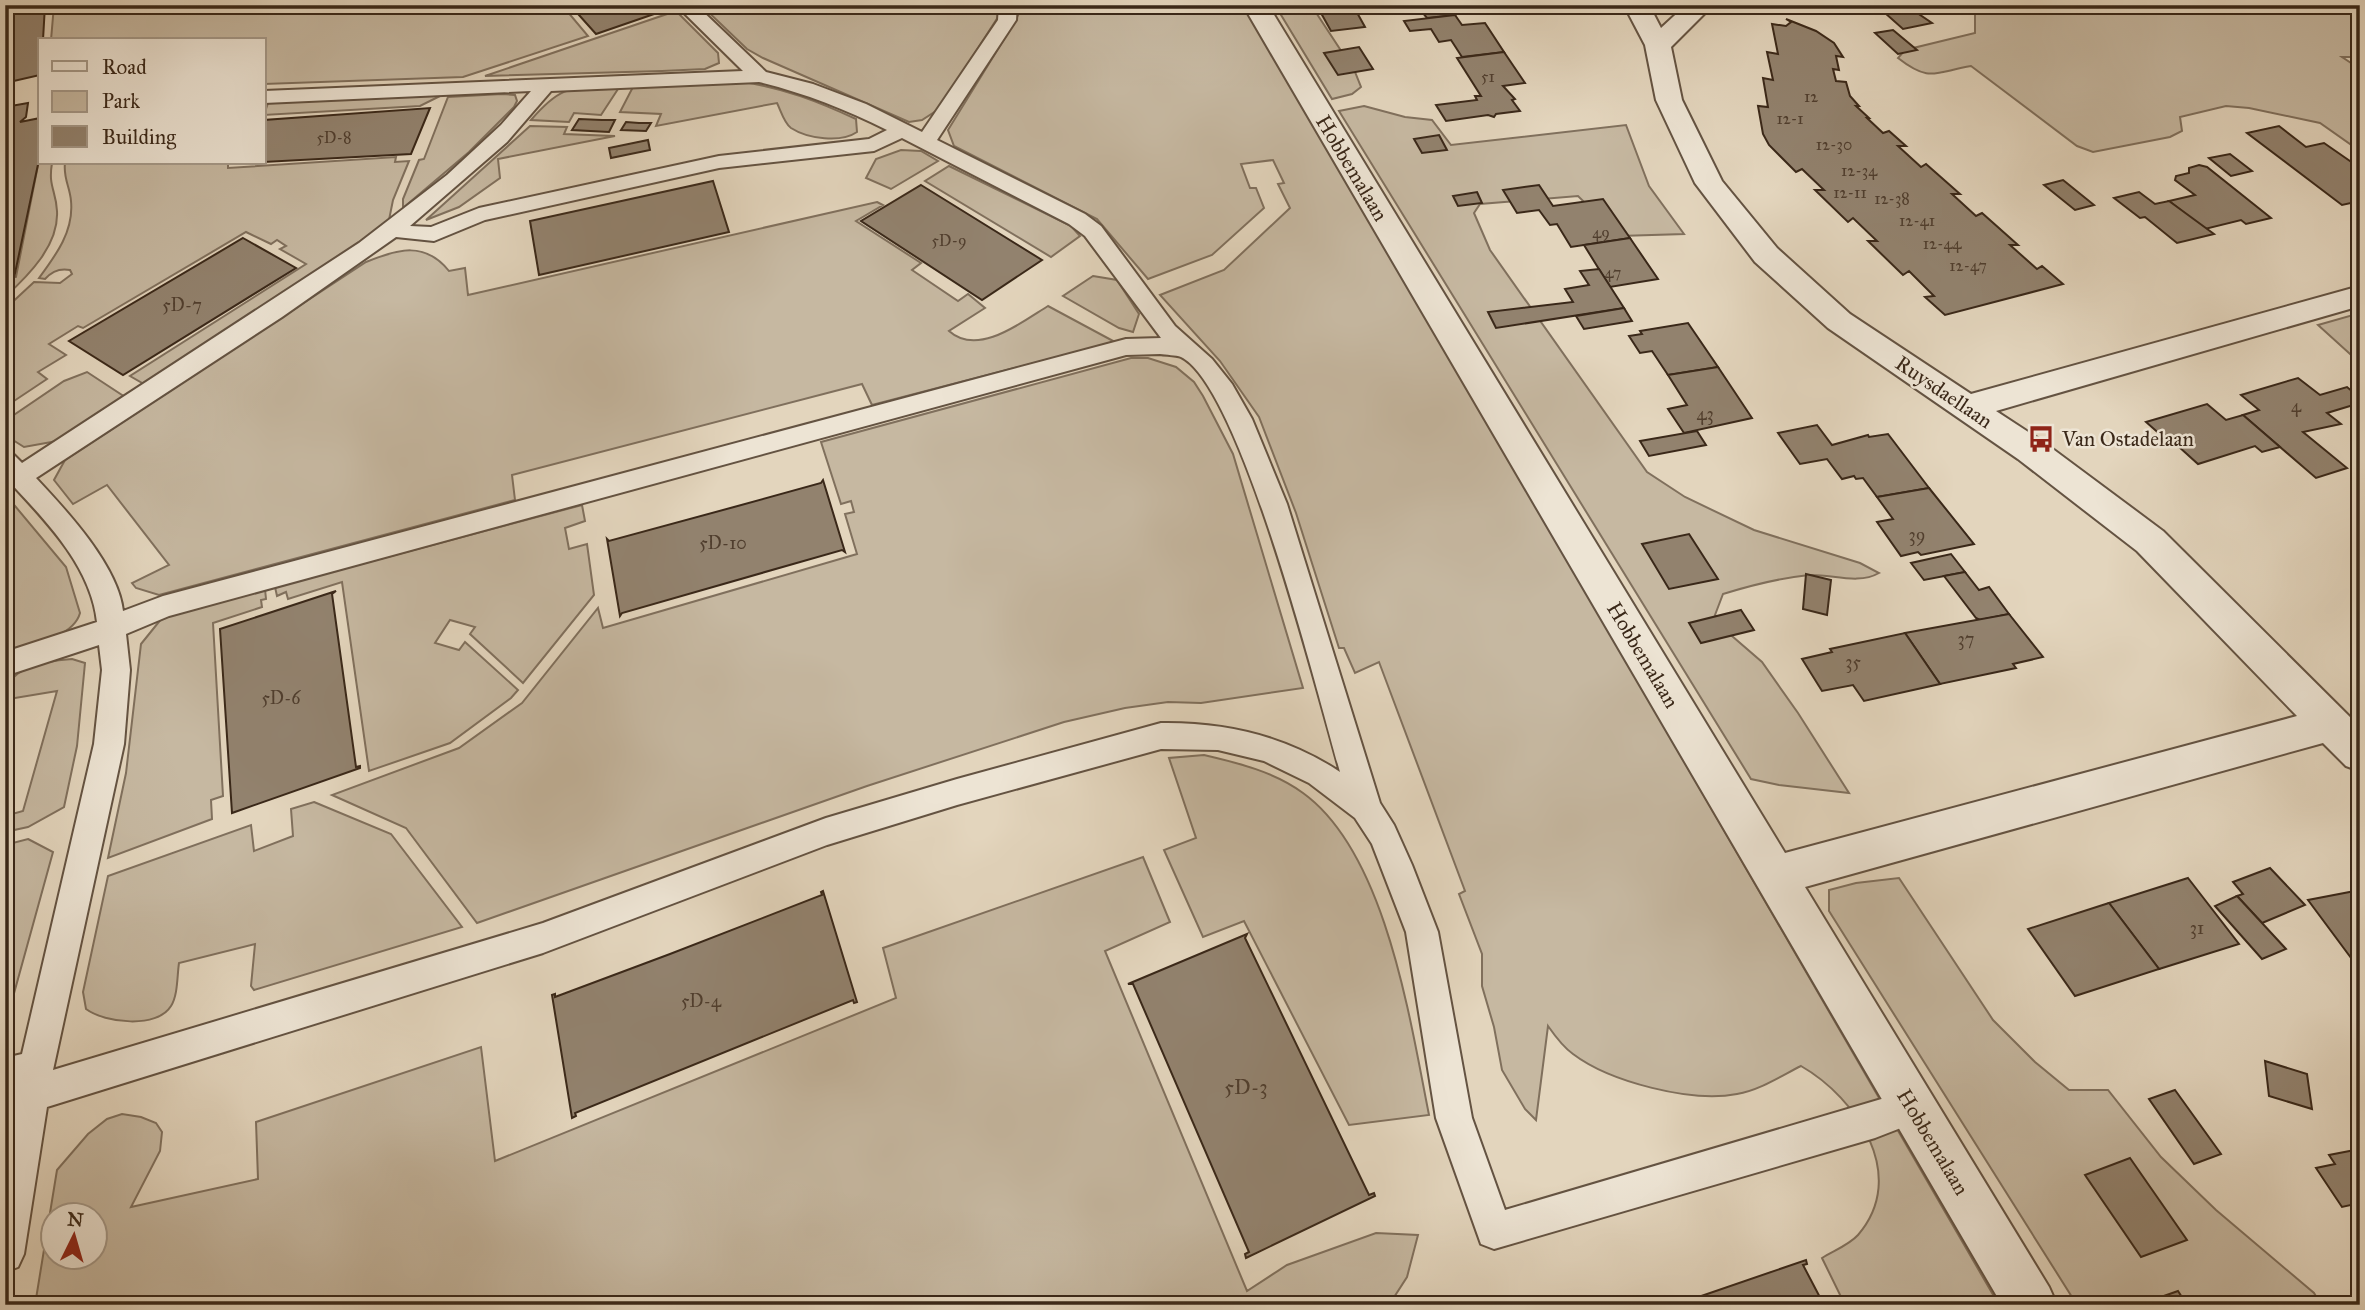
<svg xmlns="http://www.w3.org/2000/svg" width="2365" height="1310" font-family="'IM FELL Great Primer',serif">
	<rect width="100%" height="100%" fill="#e3d5bd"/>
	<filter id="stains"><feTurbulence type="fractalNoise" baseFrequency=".00286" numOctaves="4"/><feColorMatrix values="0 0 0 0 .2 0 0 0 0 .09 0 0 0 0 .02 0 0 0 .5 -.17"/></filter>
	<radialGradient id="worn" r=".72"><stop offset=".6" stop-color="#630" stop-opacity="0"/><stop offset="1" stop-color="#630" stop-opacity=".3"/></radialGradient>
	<g fill="#c6b8a1" stroke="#80705d" stroke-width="2" fill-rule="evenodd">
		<path d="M 54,5 L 562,5 L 588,36 L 463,77 L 264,84 L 264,40 L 51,40 Z"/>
		<path d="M 701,5 L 997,5 L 998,17 L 939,109 L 922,120 L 909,122 L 763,58 L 747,49 Z"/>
		<path d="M 1018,5 L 1246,5 L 1999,1305 L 1845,1305 L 1822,1258 C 1833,1251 1849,1245 1858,1235 C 1909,1176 1857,1098 1801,1066 C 1781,1076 1760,1090 1737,1094 C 1692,1103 1610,1082 1573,1054 C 1563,1047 1555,1036 1548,1026 L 1536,1120 L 1525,1109 L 1502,1070 L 1494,1027 L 1482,986 L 1482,954 L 1459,894 L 1465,891 L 1379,662 L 1355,673 L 1344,648 L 1339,648 L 1296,513 L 1259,417 L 1220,361 L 1160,295 L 1224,270 L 1290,208 L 1278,184 L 1284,183 L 1273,160 L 1241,164 L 1250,188 L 1256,188 L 1264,208 L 1212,255 L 1148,279 L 1097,219 L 954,146 L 948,130 L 1014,23 L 1019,13 Z"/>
		<path d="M 1275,5 L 1311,5 L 1355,72 L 1361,87 L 1352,94 L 1332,99 Z"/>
		<path d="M 2002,5 L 2360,5 L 2360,57 L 2342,57 L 2360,69 L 2360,151 L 2320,123 L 2249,108 L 2226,106 L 2180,117 L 2182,131 L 2170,137 L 2093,152 L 2077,146 L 1971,66 C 1935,72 1930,83 1898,58 L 1905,50 L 1975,33 L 1975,14 Z"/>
		<path d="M 676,11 L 718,53 L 719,63 L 705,69 L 662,71 L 485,76 Z"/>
		<path d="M 743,82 C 784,88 819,102 856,119 L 857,132 C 841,143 808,139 791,128 C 784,123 781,111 777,103 L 656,126 L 661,114 L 620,112 L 634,85 Z"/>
		<path d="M 620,86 L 601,115 L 574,113 L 569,122 L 531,120 C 564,82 572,89 620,86 Z"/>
		<path d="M 446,93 L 420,106 L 264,115 L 268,103 Z"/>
		<path d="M 502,94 L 515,95 L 517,101 L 514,107 L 469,152 L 403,208 L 403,199 L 419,160 L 424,159 L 448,97 Z"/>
		<path d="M 1364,106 L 1405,117 L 1432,120 L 1451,145 L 1626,125 L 1649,186 L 1684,234 L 1619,236 L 1578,196 L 1480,204 L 1474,213 L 1490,250 L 1647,472 L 1685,497 L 1754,530 L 1860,563 L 1879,573 C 1858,585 1832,574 1809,575 C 1780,578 1752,585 1723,594 L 1715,615 L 1732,636 L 1762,662 L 1798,713 L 1849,793 L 1779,785 L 1751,779 L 1339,111 Z"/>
		<path d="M 530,126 L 567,127 L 564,134 L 615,136 L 498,159 L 500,178 L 459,207 L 426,220 Z"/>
		<path d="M 901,150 L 921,151 L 938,161 L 891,189 L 866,178 L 876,159 Z"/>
		<path d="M 40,155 L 40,163 L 52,163 C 48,187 56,190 57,211 C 59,245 29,275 5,297 L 5,279 L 16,277 Z"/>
		<path d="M 396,157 L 395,162 L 409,161 L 393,200 L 388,225 L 144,384 L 130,376 L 306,264 L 280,249 L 286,246 L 277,240 L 271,244 L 246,232 L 83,328 L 78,326 L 49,344 L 66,355 L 38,372 L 47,379 L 5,407 L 5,309 L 34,282 L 60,283 L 72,274 L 70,270 C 60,268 52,271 45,279 L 39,278 C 56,255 74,231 71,201 C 70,187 63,178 65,163 L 228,163 L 228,168 Z"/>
		<path d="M 949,166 L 1071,226 L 1080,236 L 1051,257 L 925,181 Z"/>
		<path d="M 877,202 L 883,205 L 856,221 L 921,263 L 912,270 L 958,301 L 968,294 L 985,308 L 949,331 C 978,357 1022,322 1048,306 L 1115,342 L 872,405 L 862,384 L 512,475 L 515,500 L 159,595 L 136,588 L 132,583 L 169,565 L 107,485 L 73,504 L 54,480 L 65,460 L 366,262 C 398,249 425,241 449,271 L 465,268 L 468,295 Z"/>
		<path d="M 1093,276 L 1117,280 L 1139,314 L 1133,332 L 1119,328 L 1063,296 Z"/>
		<path d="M 2360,313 L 2360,363 L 2318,325 Z"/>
		<path d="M 1131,358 L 1148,358 L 1176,367 L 1194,382 L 1203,396 L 1233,454 L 1303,688 L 1201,703 L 1168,702 L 1125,708 L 1064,722 L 867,786 L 477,923 L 406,828 L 332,795 L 459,748 L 522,703 L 598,608 L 603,628 L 857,554 L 845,514 L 854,512 L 851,501 L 841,504 L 821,442 Z"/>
		<path d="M 87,372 L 125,397 L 57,441 L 24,447 L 5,435 L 5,421 L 64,381 Z"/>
		<path d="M 5,494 L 66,567 L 80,613 C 73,639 27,645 5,652 Z"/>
		<path d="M 582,505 L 585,521 L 565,528 L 569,549 L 587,544 L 594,595 L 523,683 L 470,634 L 475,627 L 450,620 L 435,643 L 459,650 L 465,642 L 518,690 L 511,698 L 450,743 L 369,771 L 342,582 L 288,599 L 286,592 L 277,596 L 275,587 Z"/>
		<path d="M 265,589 L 266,599 L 261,600 L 262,607 L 213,623 L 223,796 L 211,800 L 212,819 L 108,858 L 126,773 L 141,644 L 162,618 Z"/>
		<path d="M 72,659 L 85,663 L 77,746 L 64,807 L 28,827 L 5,832 L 5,816 L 23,811 L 57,691 L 9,699 L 6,698 C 5,666 47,661 72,659 Z"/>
		<path d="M 1204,755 C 1238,763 1275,772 1303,793 C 1386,853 1410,1020 1429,1115 L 1349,1125 L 1244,921 L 1203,937 L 1164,850 L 1196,838 L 1169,758 Z"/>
		<path d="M 314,802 L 391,834 L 462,927 L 254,990 L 251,986 L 255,944 L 179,963 C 177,976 178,995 171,1006 C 157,1029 105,1023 86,1009 L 83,992 L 108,876 L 251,825 L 254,851 L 293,836 L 291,809 Z"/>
		<path d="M 28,839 L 53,852 L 5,1026 L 5,845 Z"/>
		<path d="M 1143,857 L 1170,922 L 1105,951 L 1247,1291 L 1287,1265 L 1376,1233 L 1418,1235 L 1407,1277 L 1389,1305 L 35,1305 L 57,1170 L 88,1134 L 107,1119 L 122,1114 L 141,1117 L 156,1123 L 162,1132 L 160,1151 L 131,1207 L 258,1179 L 256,1122 L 481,1047 L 495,1161 L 896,998 L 883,948 ZM 52,1216 L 94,1216 L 94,1258 L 52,1258 Z"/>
		<path d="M 1899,878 L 1993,1020 L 2035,1062 L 2069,1090 L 2108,1090 L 2161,1157 L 2216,1210 L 2314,1293 L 2321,1305 L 2077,1305 L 1829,911 L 1829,890 L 1856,883 Z"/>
	</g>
	<g fill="#92826e" stroke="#3a2819" stroke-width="2">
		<path d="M 14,5 L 45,5 L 43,40 L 40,40 L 40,75 L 5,83 L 5,7 Z"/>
		<path d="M 570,5 L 650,5 L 657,13 L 596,34 Z"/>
		<path d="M 1416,5 L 1448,5 L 1455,15 L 1427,18 Z"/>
		<path d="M 1876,5 L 1920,5 L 1910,8 L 1932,23 L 1903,29 Z"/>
		<path d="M 1355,9 L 1365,27 L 1331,31 L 1321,13 Z"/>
		<path d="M 1455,15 L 1462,25 L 1485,23 L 1504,52 L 1462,57 L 1451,40 L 1439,42 L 1431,29 L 1410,31 L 1404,21 Z"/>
		<path d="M 1786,19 L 1816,31 L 1834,43 L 1843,57 L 1836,56 L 1839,70 L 1833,69 L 1836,81 L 1846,82 L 1850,96 L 1859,106 L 1856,106 L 1869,118 L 1867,118 L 1883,133 L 1889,131 L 1906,146 L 1898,146 L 1921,167 L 1926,164 L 1960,194 L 1952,194 L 1976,216 L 1982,213 L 2018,245 L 2010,245 L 2037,269 L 2042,266 L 2063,284 L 1945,315 L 1925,297 L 1934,296 L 1909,271 L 1903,275 L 1868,241 L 1877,241 L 1853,218 L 1848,222 L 1815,190 L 1824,190 L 1802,169 L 1796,172 L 1769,145 L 1763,134 L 1758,106 L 1768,107 L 1763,78 L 1773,80 L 1767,52 L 1778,54 L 1772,24 L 1786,26 L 1791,22 Z"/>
		<path d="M 1893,30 L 1917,50 L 1898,54 L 1875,33 Z"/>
		<path d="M 1359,47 L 1373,69 L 1338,75 L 1324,53 Z"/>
		<path d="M 1504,52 L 1525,83 L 1503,86 L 1515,99 L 1512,100 L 1520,111 L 1496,114 L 1494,117 L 1488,115 L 1446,121 L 1436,105 L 1477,100 L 1475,96 L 1481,96 L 1457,58 Z"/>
		<path d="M 28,103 L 26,117 L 20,122 L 40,118 L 40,155 L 14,278 L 5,280 L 5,107 Z"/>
		<path d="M 430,108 L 411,154 L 264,162 L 264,120 Z"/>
		<path d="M 579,119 L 602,120 L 615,120 L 609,132 L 572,130 Z"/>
		<path d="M 626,122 L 639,123 L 651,123 L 646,131 L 621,130 Z"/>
		<path d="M 2279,126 L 2306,147 L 2324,143 L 2360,168 L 2360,201 L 2342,205 L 2247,133 Z"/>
		<path d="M 1439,135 L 1447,150 L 1422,153 L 1414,139 Z"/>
		<path d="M 648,140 L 650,150 L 611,158 L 609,148 Z"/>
		<path d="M 2230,154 L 2252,171 L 2231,176 L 2209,158 Z"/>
		<path d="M 2199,165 L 2207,167 L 2271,218 L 2246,224 L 2241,220 L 2205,229 L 2169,201 L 2195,195 L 2175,180 L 2176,176 L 2189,173 L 2189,168 Z"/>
		<path d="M 2063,180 L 2094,205 L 2075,210 L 2044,185 Z"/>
		<path d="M 713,181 L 729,232 L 539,275 L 530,221 Z"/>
		<path d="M 921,185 L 1042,260 L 982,300 L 861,221 Z"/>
		<path d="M 1539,185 L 1553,206 L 1603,199 L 1630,238 L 1571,247 L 1557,224 L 1550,225 L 1539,210 L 1517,213 L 1503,190 Z"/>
		<path d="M 1477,192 L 1482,203 L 1458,206 L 1453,196 Z"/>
		<path d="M 2139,192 L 2155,204 L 2169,201 L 2214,234 L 2177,243 L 2145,217 L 2140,218 L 2114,198 Z"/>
		<path d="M 243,238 L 296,268 L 123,375 L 69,341 Z"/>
		<path d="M 1630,238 L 1658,279 L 1610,287 L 1584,245 Z"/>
		<path d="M 1599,269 L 1624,308 L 1496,328 L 1488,312 L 1573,302 L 1565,289 L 1589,285 L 1580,271 Z"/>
		<path d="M 1624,308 L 1632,321 L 1584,329 L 1576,316 Z"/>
		<path d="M 1688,323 L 1718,367 L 1668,375 L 1652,351 L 1640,353 L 1629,336 L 1642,334 L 1640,331 Z"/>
		<path d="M 1718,367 L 1752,418 L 1684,433 L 1668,409 L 1687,405 L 1668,375 Z"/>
		<path d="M 2298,378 L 2320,395 L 2347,387 L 2360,398 L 2360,403 L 2327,413 L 2341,424 L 2303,432 L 2347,468 L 2316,478 L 2243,415 L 2259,410 L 2241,395 Z"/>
		<path d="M 2207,404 L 2226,420 L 2243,415 L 2280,447 L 2262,452 L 2255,446 L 2198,464 L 2167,436 L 2163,437 L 2146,422 Z"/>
		<path d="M 1817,425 L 1832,445 L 1868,435 L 1869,437 L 1888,434 L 1929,488 L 1877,497 L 1863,478 L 1856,479 L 1854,476 L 1842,479 L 1827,459 L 1800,464 L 1778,433 Z"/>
		<path d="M 1697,431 L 1706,445 L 1649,456 L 1640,441 Z"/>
		<path d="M 823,480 L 845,552 L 842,550 L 622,613 L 620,616 L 607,539 L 609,541 L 734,507 L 821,483 Z"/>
		<path d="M 1929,488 L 1974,544 L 1921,555 L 1918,552 L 1901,556 L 1877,522 L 1893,519 L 1877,497 Z"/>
		<path d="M 1689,534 L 1718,579 L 1669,589 L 1642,544 Z"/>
		<path d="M 1951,554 L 1965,572 L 1924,580 L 1911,563 Z"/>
		<path d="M 1965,572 L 1979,590 L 1989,587 L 2009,614 L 1980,620 L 1976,618 L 1944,576 Z"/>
		<path d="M 1806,574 L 1831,580 L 1827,615 L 1803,609 Z"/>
		<path d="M 336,591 L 332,594 L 356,767 L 360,766 L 360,768 L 232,813 L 220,629 Z"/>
		<path d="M 1741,610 L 1754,630 L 1701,643 L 1689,623 Z"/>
		<path d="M 2009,614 L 2043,657 L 2013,664 L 2016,668 L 1940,684 L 1905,633 Z"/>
		<path d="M 1905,633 L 1940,684 L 1864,701 L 1853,685 L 1822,691 L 1802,659 L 1832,652 L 1830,649 Z"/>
		<path d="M 2270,868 L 2305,905 L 2262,923 L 2237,896 L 2243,894 L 2233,882 Z"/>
		<path d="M 2188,878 L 2239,944 L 2159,969 L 2109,903 Z"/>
		<path d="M 2360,890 L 2360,970 L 2308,900 Z"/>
		<path d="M 823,891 L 857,1002 L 854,1003 L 853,1000 L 575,1113 L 576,1116 L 572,1118 L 552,995 L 555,994 L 555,997 L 670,954 L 822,895 L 821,892 Z"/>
		<path d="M 2237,896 L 2262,923 L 2286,949 L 2262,959 L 2215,906 Z"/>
		<path d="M 2109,903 L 2159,969 L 2075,996 L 2028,929 Z"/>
		<path d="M 1247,934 L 1245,938 L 1369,1195 L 1374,1193 L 1375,1196 L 1246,1258 L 1245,1254 L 1249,1252 L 1133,984 L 1128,984 Z"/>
		<path d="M 2265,1061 L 2307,1074 L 2312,1109 L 2269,1096 Z"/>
		<path d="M 2175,1090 L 2221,1154 L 2194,1164 L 2149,1099 Z"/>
		<path d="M 2360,1149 L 2360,1203 L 2342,1207 L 2316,1168 L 2335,1164 L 2329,1155 Z"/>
		<path d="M 2130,1158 L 2187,1240 L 2141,1257 L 2085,1175 Z"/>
		<path d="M 1806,1260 L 1807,1264 L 1803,1265 L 1824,1305 L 1678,1304 Z"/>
		<path d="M 2178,1291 L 2187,1305 L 2138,1305 Z"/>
	</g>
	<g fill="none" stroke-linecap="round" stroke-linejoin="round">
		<defs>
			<path id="service" d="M 676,5 L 696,5 L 766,72 L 813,84 L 866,104 L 922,132 L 998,20 L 999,5 L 1017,5 L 1016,20 L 937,140 L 1085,214 L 1101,226 L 1175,326 L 1212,359 L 1232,384 L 1252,419 L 1287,504 L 1380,803 L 1394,825 L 1412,865 L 1438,932 L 1472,1118 L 1505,1210 L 1912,1090 L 1924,1095 L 1929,1107 L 1924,1119 L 1875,1138 L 1494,1249 L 1481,1244 L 1436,1118 L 1406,932 L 1372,844 L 1355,818 L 1309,783 L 1264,761 L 1218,750 L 1161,749 L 957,805 L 827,845 L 543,953 L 47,1107 L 24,1254 L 18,1267 L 5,1272 L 5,1146 L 15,1090 L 5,1092 L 5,1058 L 22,1054 L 94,744 L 102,670 L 99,645 L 5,676 L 5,652 L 97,622 C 91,565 43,518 5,477 L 5,452 L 14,455 L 22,463 L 359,243 L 447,175 L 501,125 L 531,91 L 264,103 L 264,91 L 743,71 ZM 759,82 C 804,93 845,109 887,130 L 869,139 L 719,156 L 479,208 L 431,227 L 410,226 L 507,142 L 551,91 ZM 902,138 L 1069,224 L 1085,236 L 1161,338 L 1126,339 L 163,596 L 123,611 C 118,566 67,511 36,478 L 282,317 L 396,237 L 434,241 L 485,220 L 719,168 L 874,151 ZM 1160,354 C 1166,355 1176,355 1181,357 C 1241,386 1319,699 1340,772 C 1286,736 1225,722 1161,723 L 957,779 L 826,818 L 543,923 L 53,1070 L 124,744 L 130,670 L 126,634 L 169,616 L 1126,355 Z"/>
			<path id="minor" d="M 1243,5 L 1268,5 L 1785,853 L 2297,716 L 2137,551 L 2018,459 L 1828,328 L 1755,262 L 1695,183 L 1656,100 L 1645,45 L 1624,5 L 1649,5 L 1661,28 L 1686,5 L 1713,5 L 1671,47 L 1682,100 L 1722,181 L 1777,248 L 1850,314 L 1971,394 L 2360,286 L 2360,306 L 1996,411 L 2042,441 L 2163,531 L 2360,727 L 2360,771 L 2346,766 L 2323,743 L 1805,887 L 2049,1287 L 2057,1305 L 2002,1305 Z"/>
		</defs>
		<use href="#service" stroke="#645342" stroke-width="4"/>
		<use href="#minor" stroke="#645342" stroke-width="4"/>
		<use href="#service" fill="#ede4d4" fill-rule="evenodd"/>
		<use href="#minor" fill="#ede4d4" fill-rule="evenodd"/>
	</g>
	<defs>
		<symbol id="bus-bare" viewBox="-9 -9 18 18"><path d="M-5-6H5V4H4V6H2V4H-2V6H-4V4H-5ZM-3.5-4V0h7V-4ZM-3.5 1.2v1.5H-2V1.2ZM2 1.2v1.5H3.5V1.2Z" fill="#8f2418" stroke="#ede4d4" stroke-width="2.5" paint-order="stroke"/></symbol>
	</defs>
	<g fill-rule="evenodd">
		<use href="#bus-bare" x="2022" y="420" width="38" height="38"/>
	</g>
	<g text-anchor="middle" stroke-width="5" stroke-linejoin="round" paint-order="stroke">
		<g font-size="16" fill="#503e2e">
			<text x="1488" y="82">51</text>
			<text x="1811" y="102">12</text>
			<text x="1790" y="124">12-1</text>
			<text x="334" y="143">5D-8</text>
			<text x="1834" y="150">12-30</text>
			<text x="1859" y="176">12-34</text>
			<text x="1850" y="198">12-11</text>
			<text x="1892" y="204">12-38</text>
			<text x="1917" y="226">12-41</text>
			<text x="1601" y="238">49</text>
			<text x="949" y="246">5D-9</text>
			<text x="1942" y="249">12-44</text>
			<text x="1968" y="271">12-47</text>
			<text x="1613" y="278">47</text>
		</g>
		<g font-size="18" fill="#503e2e">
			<text x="182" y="311">5D-7</text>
			<text x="2296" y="412">4</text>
			<text x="1705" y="420">43</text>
			<text x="1917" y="541">39</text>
			<text x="723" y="549">5D-10</text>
			<text x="1966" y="645">37</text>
			<text x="1853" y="668">35</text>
			<text x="281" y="704">5D-6</text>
			<text x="2197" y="934">31</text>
			<text x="701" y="1007">5D-4</text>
		</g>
		<g font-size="21" fill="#3a2819" stroke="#ede4d4">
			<text transform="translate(1352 168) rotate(59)" y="7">Hobbemalaan</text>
			<text transform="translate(1944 392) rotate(34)" y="7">Ruysdaellaan</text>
			<text transform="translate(1643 655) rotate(59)" y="7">Hobbemalaan</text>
			<text transform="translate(1933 1142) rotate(59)" y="7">Hobbemalaan</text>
		</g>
		<g font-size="21" fill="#3a2819" stroke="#ede4d4" text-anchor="start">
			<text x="2062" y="446">Van Ostadelaan</text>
		</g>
		<g font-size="21" fill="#503e2e">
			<text x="1246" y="1094">5D-3</text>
		</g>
	</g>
	<rect width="2365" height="1310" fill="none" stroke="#e3d5bd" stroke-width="28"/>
	<rect x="7" y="7" width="2351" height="1296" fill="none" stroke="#3a2819" stroke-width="3.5"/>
	<rect x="14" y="14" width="2337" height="1282" fill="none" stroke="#3a2819" stroke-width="2"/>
	<rect x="38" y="38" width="228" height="126" fill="#ede4d4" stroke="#a59989" stroke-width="2"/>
	<rect x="52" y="61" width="35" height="10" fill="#ede4d4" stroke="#a59989" stroke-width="2"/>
	<text x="102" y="74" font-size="21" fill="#3a2819">Road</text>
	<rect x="52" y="91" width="35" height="21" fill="#c6b8a1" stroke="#a59989" stroke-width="2"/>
	<text x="102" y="108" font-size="21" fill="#3a2819">Park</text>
	<rect x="52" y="126" width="35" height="21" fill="#92826e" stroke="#a59989" stroke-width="2"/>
	<text x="102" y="144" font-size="21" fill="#3a2819">Building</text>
	<g transform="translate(74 1236) rotate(5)"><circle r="33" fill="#ede4d4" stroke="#a59989" stroke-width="2"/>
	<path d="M0-5L12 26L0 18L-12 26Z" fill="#8f2418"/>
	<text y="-10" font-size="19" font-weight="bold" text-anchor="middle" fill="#3a2819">N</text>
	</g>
	<rect width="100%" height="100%" filter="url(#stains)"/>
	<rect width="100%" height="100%" fill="url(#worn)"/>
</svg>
